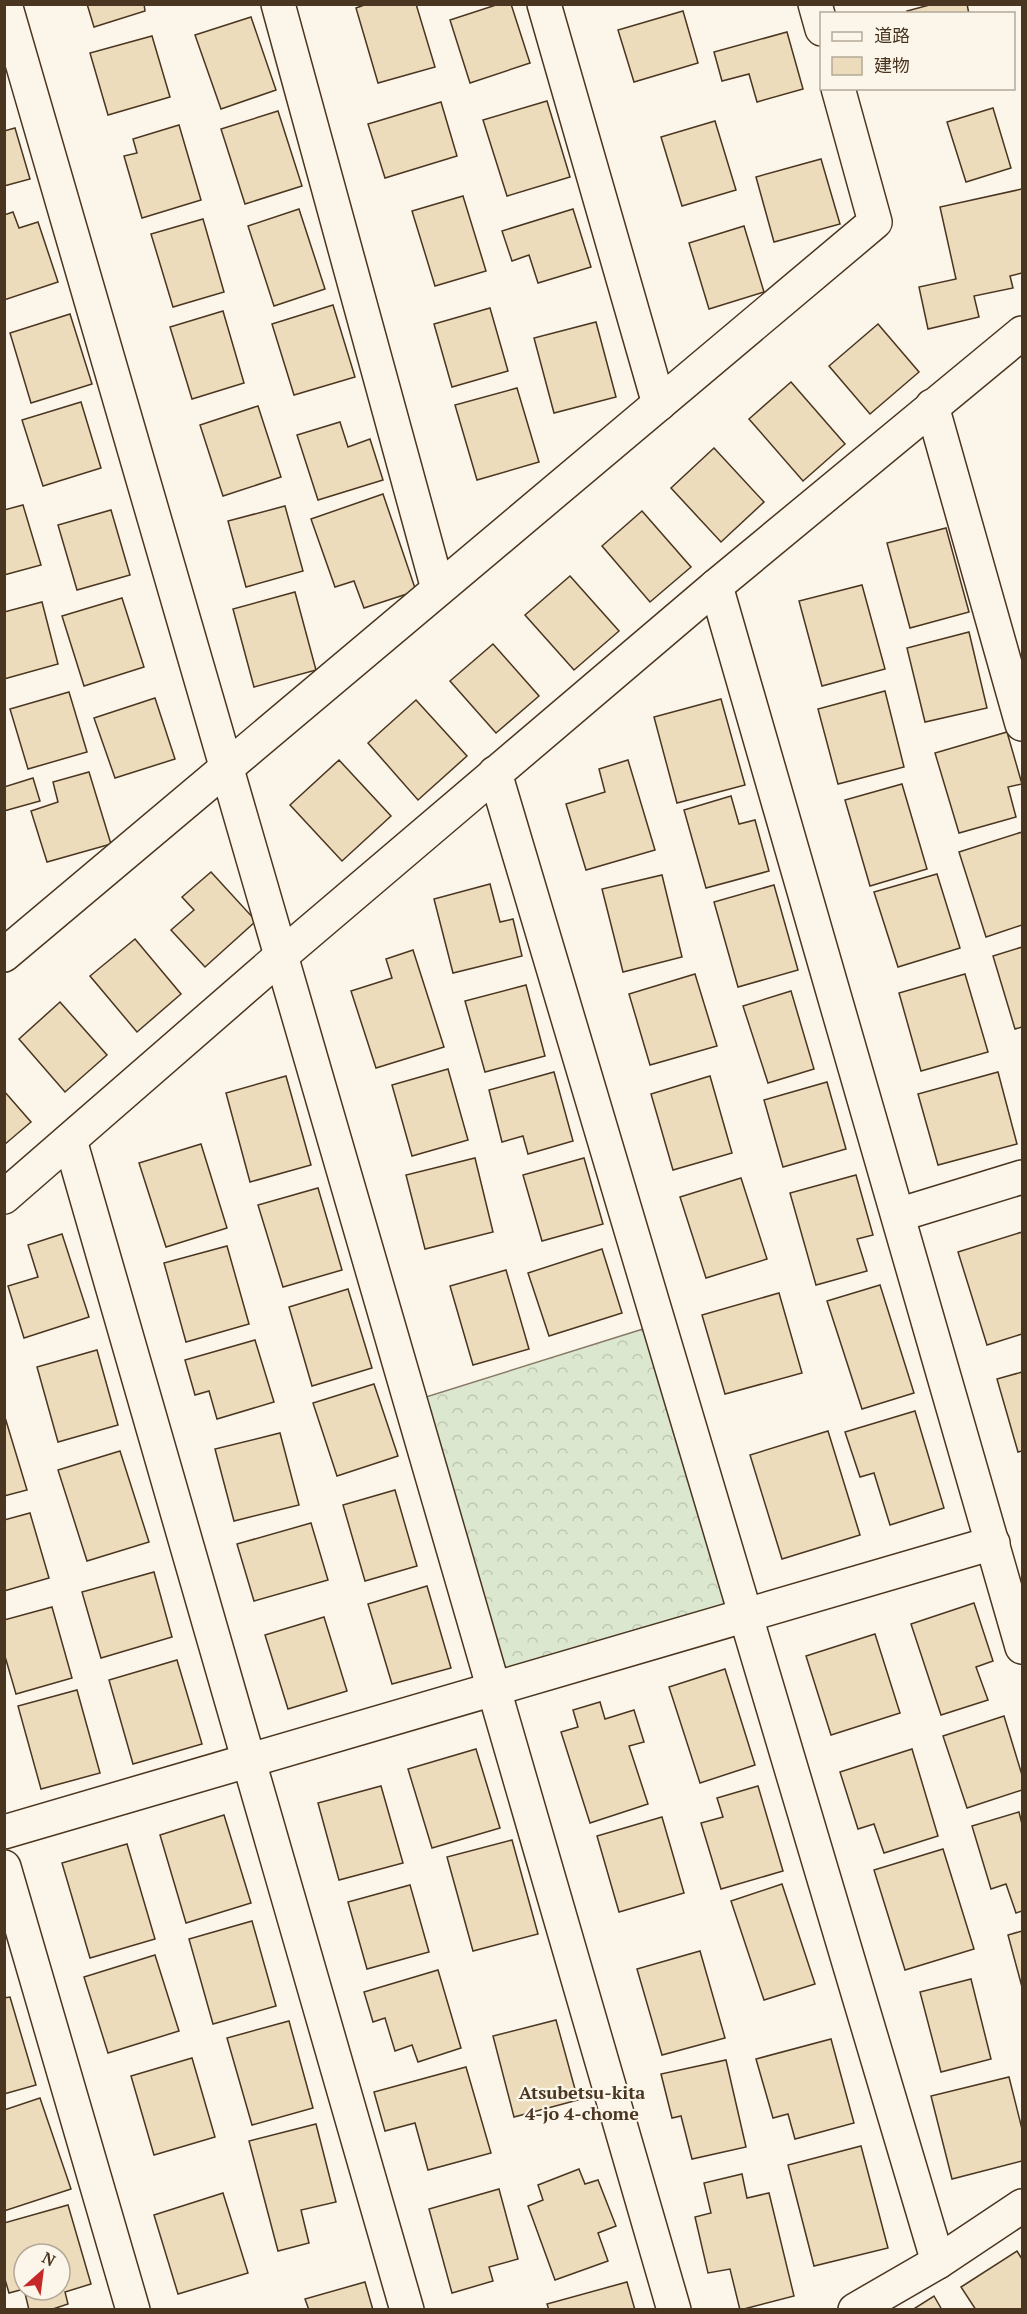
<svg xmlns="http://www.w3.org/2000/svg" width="1027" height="2314" font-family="'PT Serif','Noto Sans JP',serif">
	<defs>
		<pattern id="forest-crowns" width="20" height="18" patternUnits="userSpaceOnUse" patternTransform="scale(1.5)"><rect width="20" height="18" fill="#dce7d0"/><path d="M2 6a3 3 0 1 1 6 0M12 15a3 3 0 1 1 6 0" fill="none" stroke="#bec7b2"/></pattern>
	</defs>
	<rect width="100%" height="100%" fill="#fbf6e9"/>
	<path fill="url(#forest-crowns)" stroke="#887966" stroke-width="1.5" d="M 659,1324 L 746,1615 L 494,1689 L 410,1402 Z"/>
	<g fill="#ecdcbc" stroke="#4a3520" stroke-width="1.5" fill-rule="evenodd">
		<path d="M 87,4 L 144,4 L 145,11 L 94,27 Z"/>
		<path d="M 367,4 L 416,4 L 435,67 L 378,83 L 356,8 Z"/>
		<path d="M 499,4 L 511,4 L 530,63 L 470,83 L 450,20 Z"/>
		<path d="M 933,4 L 967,4 L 969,14 L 908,14 L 907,11 Z"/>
		<path d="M 683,11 L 698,63 L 634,82 L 618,30 Z"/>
		<path d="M 251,17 L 276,90 L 221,109 L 195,35 Z"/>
		<path d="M 787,32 L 803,89 L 757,102 L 749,74 L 722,81 L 714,52 Z"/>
		<path d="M 152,36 L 170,97 L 108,115 L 90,53 Z"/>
		<path d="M 547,101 L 570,177 L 507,196 L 483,120 Z"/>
		<path d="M 441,102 L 457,156 L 385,178 L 368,124 Z"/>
		<path d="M 993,108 L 1011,168 L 966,182 L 947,122 Z"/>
		<path d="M 278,111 L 302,186 L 245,204 L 221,129 Z"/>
		<path d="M 715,121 L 736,190 L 682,206 L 661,137 Z"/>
		<path d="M 179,125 L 201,200 L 142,218 L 124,156 L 137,153 L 133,139 Z"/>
		<path d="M 15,128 L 30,179 L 4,186 L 4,131 Z"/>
		<path d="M 821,159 L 840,224 L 774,242 L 756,177 Z"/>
		<path d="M 1022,189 L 1022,273 L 1010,276 L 1013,288 L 974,296 L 979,317 L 928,329 L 919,287 L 956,279 L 940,207 Z"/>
		<path d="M 463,196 L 486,271 L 435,286 L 412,211 Z"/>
		<path d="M 299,209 L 325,289 L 274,306 L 248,226 Z"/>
		<path d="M 573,209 L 591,267 L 538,283 L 529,255 L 512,261 L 502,231 Z"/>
		<path d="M 13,212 L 19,228 L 38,222 L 58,282 L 4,300 L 4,215 Z"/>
		<path d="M 203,219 L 224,292 L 173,307 L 151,234 Z"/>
		<path d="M 744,226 L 764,292 L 709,309 L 689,243 Z"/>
		<path d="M 333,305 L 355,377 L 294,395 L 272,324 Z"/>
		<path d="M 490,308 L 508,371 L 452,387 L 434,324 Z"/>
		<path d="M 223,311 L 244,383 L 192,399 L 170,327 Z"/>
		<path d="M 70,314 L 92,384 L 31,403 L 10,333 Z"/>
		<path d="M 596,322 L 616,397 L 554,413 L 534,338 Z"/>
		<path d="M 878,324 L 919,372 L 870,414 L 829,366 Z"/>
		<path d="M 791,382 L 845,444 L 803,481 L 749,419 Z"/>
		<path d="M 517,388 L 539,462 L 477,480 L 455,405 Z"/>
		<path d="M 81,402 L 101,468 L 43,486 L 22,420 Z"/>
		<path d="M 258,406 L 281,477 L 223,496 L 200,425 Z"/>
		<path d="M 340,422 L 348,447 L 370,439 L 383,480 L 318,500 L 297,435 Z"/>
		<path d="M 714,448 L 764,502 L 721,542 L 671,488 Z"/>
		<path d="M 383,494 L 416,591 L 364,608 L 354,581 L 335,587 L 311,519 Z"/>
		<path d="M 23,505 L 41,565 L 4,575 L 4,510 Z"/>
		<path d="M 285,506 L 303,571 L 246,587 L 228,521 Z"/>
		<path d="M 111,510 L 130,575 L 77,590 L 58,525 Z"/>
		<path d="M 642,511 L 691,567 L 650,602 L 602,546 Z"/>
		<path d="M 946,528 L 969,612 L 910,628 L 887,543 Z"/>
		<path d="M 570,576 L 619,631 L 574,670 L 525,615 Z"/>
		<path d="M 862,585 L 885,669 L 822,686 L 799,601 Z"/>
		<path d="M 295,592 L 316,670 L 254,687 L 233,609 Z"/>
		<path d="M 122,598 L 144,667 L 84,686 L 62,616 Z"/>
		<path d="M 42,602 L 58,664 L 4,679 L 4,612 Z"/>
		<path d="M 969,632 L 987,708 L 925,722 L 907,648 Z"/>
		<path d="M 493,644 L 539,696 L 496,733 L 450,681 Z"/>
		<path d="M 885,691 L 904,767 L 838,784 L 818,709 Z"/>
		<path d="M 69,692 L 87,752 L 28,769 L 10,709 Z"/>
		<path d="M 155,698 L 175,759 L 115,778 L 94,718 Z"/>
		<path d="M 721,699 L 745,785 L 677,803 L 654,717 Z"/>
		<path d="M 416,700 L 467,756 L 418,800 L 368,743 Z"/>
		<path d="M 1007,732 L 1022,784 L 1008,787 L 1016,817 L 959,833 L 935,753 Z"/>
		<path d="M 339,760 L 391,816 L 342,861 L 290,805 Z"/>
		<path d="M 628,760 L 655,850 L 586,870 L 566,804 L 605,792 L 599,769 Z"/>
		<path d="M 89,772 L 111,844 L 47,862 L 31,811 L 58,802 L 53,782 Z"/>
		<path d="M 33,778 L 40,801 L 4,811 L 4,787 Z"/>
		<path d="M 902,784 L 927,869 L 870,886 L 845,800 Z"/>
		<path d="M 731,796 L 739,824 L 755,820 L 769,871 L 706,888 L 684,810 Z"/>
		<path d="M 1022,832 L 1022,925 L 986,937 L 959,852 Z"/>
		<path d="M 211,872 L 256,921 L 205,967 L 171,930 L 194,910 L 182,897 Z"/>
		<path d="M 937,874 L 960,948 L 898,967 L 874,892 Z"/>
		<path d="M 662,875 L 682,957 L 623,972 L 602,889 Z"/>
		<path d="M 490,884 L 500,922 L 513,919 L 522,956 L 453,973 L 434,899 Z"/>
		<path d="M 774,885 L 798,970 L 738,987 L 714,902 Z"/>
		<path d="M 135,939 L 181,994 L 137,1032 L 90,976 Z"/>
		<path d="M 1022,947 L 1022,1027 L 1015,1029 L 993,956 Z"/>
		<path d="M 413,950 L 444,1047 L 376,1068 L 351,991 L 392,978 L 386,959 Z"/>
		<path d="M 695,974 L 717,1046 L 650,1065 L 629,994 Z"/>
		<path d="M 965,974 L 988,1052 L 921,1071 L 899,993 Z"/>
		<path d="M 526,985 L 545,1056 L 485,1072 L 465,1001 Z"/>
		<path d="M 791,991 L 814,1069 L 768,1083 L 743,1006 Z"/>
		<path d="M 60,1002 L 107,1055 L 65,1092 L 19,1039 Z"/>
		<path d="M 448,1069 L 468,1140 L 412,1156 L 392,1085 Z"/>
		<path d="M 554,1072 L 573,1141 L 528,1154 L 523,1136 L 502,1142 L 489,1090 Z"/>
		<path d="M 998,1072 L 1017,1144 L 938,1165 L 918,1094 Z"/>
		<path d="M 286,1076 L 311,1165 L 250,1182 L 226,1093 Z"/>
		<path d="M 710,1076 L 732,1153 L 673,1170 L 651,1094 Z"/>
		<path d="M 827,1082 L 846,1149 L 783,1167 L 764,1100 Z"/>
		<path d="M 4,1091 L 31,1122 L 4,1145 Z"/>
		<path d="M 201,1144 L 227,1228 L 166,1247 L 139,1163 Z"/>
		<path d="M 475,1158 L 493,1232 L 425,1249 L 406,1175 Z"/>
		<path d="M 584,1158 L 603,1224 L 542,1241 L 523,1175 Z"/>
		<path d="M 856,1175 L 873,1235 L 857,1239 L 867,1271 L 816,1285 L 790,1193 Z"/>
		<path d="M 741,1178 L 767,1259 L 706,1278 L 680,1197 Z"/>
		<path d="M 318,1188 L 342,1270 L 283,1287 L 258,1205 Z"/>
		<path d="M 1022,1232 L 1022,1334 L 987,1345 L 958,1252 Z"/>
		<path d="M 62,1234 L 89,1317 L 24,1338 L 8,1286 L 38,1277 L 28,1245 Z"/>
		<path d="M 227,1246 L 249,1324 L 186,1342 L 164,1263 Z"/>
		<path d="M 602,1249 L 622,1313 L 549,1336 L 528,1273 Z"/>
		<path d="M 506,1270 L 529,1349 L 473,1365 L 450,1286 Z"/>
		<path d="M 880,1285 L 914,1393 L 862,1409 L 827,1301 Z"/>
		<path d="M 348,1289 L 372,1368 L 312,1386 L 289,1307 Z"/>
		<path d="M 779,1293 L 802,1373 L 725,1394 L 702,1315 Z"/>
		<path d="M 255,1340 L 274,1402 L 217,1419 L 209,1391 L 195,1395 L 185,1360 Z"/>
		<path d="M 97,1350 L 118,1425 L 58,1442 L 37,1367 Z"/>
		<path d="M 1022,1372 L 1022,1451 L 1018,1452 L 997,1379 Z"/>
		<path d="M 374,1384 L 398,1456 L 337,1476 L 313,1403 Z"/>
		<path d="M 915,1411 L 944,1508 L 890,1525 L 874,1473 L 860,1477 L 845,1432 Z"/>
		<path d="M 4,1414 L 27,1490 L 4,1496 Z"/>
		<path d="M 828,1431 L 860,1535 L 782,1559 L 750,1455 Z"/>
		<path d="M 280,1433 L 299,1505 L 234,1521 L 215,1449 Z"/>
		<path d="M 120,1451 L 149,1542 L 87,1561 L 58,1470 Z"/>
		<path d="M 395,1490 L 417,1566 L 365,1581 L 343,1505 Z"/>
		<path d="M 30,1513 L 49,1578 L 4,1591 L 4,1520 Z"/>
		<path d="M 311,1523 L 328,1580 L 254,1601 L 237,1544 Z"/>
		<path d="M 154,1572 L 172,1637 L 101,1658 L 82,1592 Z"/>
		<path d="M 427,1586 L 451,1668 L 392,1684 L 368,1604 Z"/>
		<path d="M 974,1603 L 993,1661 L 976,1667 L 988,1700 L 941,1715 L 911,1624 Z"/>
		<path d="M 52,1607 L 72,1678 L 16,1694 L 4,1653 L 4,1620 Z"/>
		<path d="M 324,1617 L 347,1691 L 288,1709 L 265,1635 Z"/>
		<path d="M 875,1634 L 900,1713 L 831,1735 L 806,1656 Z"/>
		<path d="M 177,1660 L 202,1744 L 133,1764 L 109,1680 Z"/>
		<path d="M 725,1669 L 755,1765 L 700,1783 L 669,1687 Z"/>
		<path d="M 77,1690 L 100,1773 L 41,1789 L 18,1706 Z"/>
		<path d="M 600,1702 L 605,1719 L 634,1710 L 644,1742 L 629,1746 L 648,1804 L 590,1823 L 561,1732 L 578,1727 L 573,1710 Z"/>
		<path d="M 1004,1716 L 1022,1775 L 1022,1790 L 967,1808 L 943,1736 Z"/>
		<path d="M 476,1749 L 500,1828 L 432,1848 L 408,1769 Z"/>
		<path d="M 912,1749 L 938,1836 L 884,1853 L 874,1824 L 858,1829 L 840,1772 Z"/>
		<path d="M 381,1786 L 403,1863 L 339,1880 L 318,1803 Z"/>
		<path d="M 758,1786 L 783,1871 L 721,1889 L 701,1823 L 723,1817 L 717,1798 Z"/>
		<path d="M 1019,1812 L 1022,1824 L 1022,1911 L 1016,1913 L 1006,1884 L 991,1889 L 972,1826 Z"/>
		<path d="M 224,1815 L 251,1903 L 186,1923 L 160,1835 Z"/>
		<path d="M 662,1817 L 684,1893 L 619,1912 L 597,1836 Z"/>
		<path d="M 512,1840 L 538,1934 L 473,1951 L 447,1857 Z"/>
		<path d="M 127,1844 L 155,1939 L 90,1958 L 62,1863 Z"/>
		<path d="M 943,1849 L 974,1949 L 905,1970 L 874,1870 Z"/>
		<path d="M 782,1884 L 815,1984 L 764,2000 L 731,1901 Z"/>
		<path d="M 410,1885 L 429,1952 L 367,1969 L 348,1902 Z"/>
		<path d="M 252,1921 L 276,2006 L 213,2024 L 189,1939 Z"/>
		<path d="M 1022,1931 L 1022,1987 L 1008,1935 Z"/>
		<path d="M 700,1951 L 725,2038 L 662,2055 L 637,1969 Z"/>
		<path d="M 155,1955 L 179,2031 L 108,2053 L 84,1977 Z"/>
		<path d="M 438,1970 L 461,2048 L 418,2062 L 412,2045 L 395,2051 L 385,2018 L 373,2022 L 364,1992 Z"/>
		<path d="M 971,1979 L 991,2059 L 941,2072 L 920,1992 Z"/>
		<path d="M 10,1997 L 36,2085 L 4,2094 L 4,1998 Z"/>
		<path d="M 556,2020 L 578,2100 L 514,2117 L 493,2036 Z"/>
		<path d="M 289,2021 L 313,2108 L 252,2125 L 227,2038 Z"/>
		<path d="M 831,2039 L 854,2123 L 795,2139 L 788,2114 L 773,2118 L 756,2059 Z"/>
		<path d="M 192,2058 L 215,2137 L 154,2155 L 131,2076 Z"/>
		<path d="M 726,2060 L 746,2147 L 692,2159 L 681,2116 L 672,2118 L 661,2074 Z"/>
		<path d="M 466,2067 L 491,2153 L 428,2170 L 415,2123 L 385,2131 L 374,2092 Z"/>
		<path d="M 1009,2077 L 1022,2129 L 1022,2161 L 952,2179 L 931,2096 Z"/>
		<path d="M 40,2098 L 71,2189 L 4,2211 L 4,2110 Z"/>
		<path d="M 316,2124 L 336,2202 L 301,2210 L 309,2243 L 278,2251 L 249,2141 Z"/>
		<path d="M 861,2146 L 888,2248 L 814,2266 L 788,2165 Z"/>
		<path d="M 579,2169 L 585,2184 L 598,2180 L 616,2226 L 598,2233 L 608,2261 L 555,2280 L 528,2206 L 543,2200 L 538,2185 Z"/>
		<path d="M 742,2174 L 747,2198 L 769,2193 L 794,2296 L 740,2310 L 730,2269 L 708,2273 L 695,2217 L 711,2213 L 704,2183 Z"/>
		<path d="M 499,2189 L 518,2259 L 489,2267 L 493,2281 L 452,2293 L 429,2209 Z"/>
		<path d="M 223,2193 L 248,2273 L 178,2294 L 154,2215 Z"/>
		<path d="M 68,2205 L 91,2284 L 65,2292 L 68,2304 L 50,2310 L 29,2310 L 24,2289 L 9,2293 L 4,2276 L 4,2223 ZM 24,2254 L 60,2254 L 60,2290 L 24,2290 Z"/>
		<path d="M 1017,2251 L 1022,2259 L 1022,2310 L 976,2310 L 961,2287 Z"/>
		<path d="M 365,2282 L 373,2310 L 309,2310 L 305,2299 Z"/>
		<path d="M 627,2282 L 635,2310 L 549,2310 L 547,2304 Z"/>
		<path d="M 934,2296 L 942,2310 L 912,2310 Z"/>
	</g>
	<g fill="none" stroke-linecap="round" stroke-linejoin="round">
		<defs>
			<g id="minor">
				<path d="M 5,4 L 674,2310"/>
				<path d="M 278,4 L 438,589"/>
				<path d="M 544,4 L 659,404"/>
				<path d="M 815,4 L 822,29"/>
				<path d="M 932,406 L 1022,724"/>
				<path d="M 716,586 L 1022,1647"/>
				<path d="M 495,773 L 938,2262"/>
				<path d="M 4,955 L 875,222 L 838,88"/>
				<path d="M 70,1140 L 407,2310"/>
				<path d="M 4,1197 L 281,956 L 716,586 L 1022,333"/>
				<path d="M 898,1215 L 1022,1177"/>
				<path d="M 4,1832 L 993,1543"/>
				<path d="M 4,1867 L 133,2310"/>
				<path d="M 855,2310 L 938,2262 L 1022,2206"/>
			</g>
		</defs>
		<use href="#minor" stroke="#4a3520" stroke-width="36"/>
		<use href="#minor" stroke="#fbf6e9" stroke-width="33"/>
	</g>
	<g text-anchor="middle" stroke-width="4.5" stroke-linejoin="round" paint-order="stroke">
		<g font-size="18" font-weight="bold" fill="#4a3520" stroke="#fbf6e9">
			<text x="582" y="2099">Atsubetsu-kita<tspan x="582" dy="21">4-jo 4-chome</tspan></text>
		</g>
	</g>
	<rect width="1027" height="2314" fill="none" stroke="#4a3520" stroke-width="12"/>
	<rect x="820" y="12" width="195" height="78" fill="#fbf6e9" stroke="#b4a999" stroke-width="1.5"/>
	<rect x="832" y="32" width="30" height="9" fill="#fbf6e9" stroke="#b4a999" stroke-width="1.5"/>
	<text x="874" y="42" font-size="18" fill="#4a3520">道路</text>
	<rect x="832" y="57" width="30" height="18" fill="#ecdcbc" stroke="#b4a999" stroke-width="1.5"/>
	<text x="874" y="72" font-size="18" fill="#4a3520">建物</text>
	<g transform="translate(42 2272) rotate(28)"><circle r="28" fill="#fbf6e9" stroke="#b4a999" stroke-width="1.5"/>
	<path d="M0-4.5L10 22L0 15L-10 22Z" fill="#c62828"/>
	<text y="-9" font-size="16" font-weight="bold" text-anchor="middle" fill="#4a3520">N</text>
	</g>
</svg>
